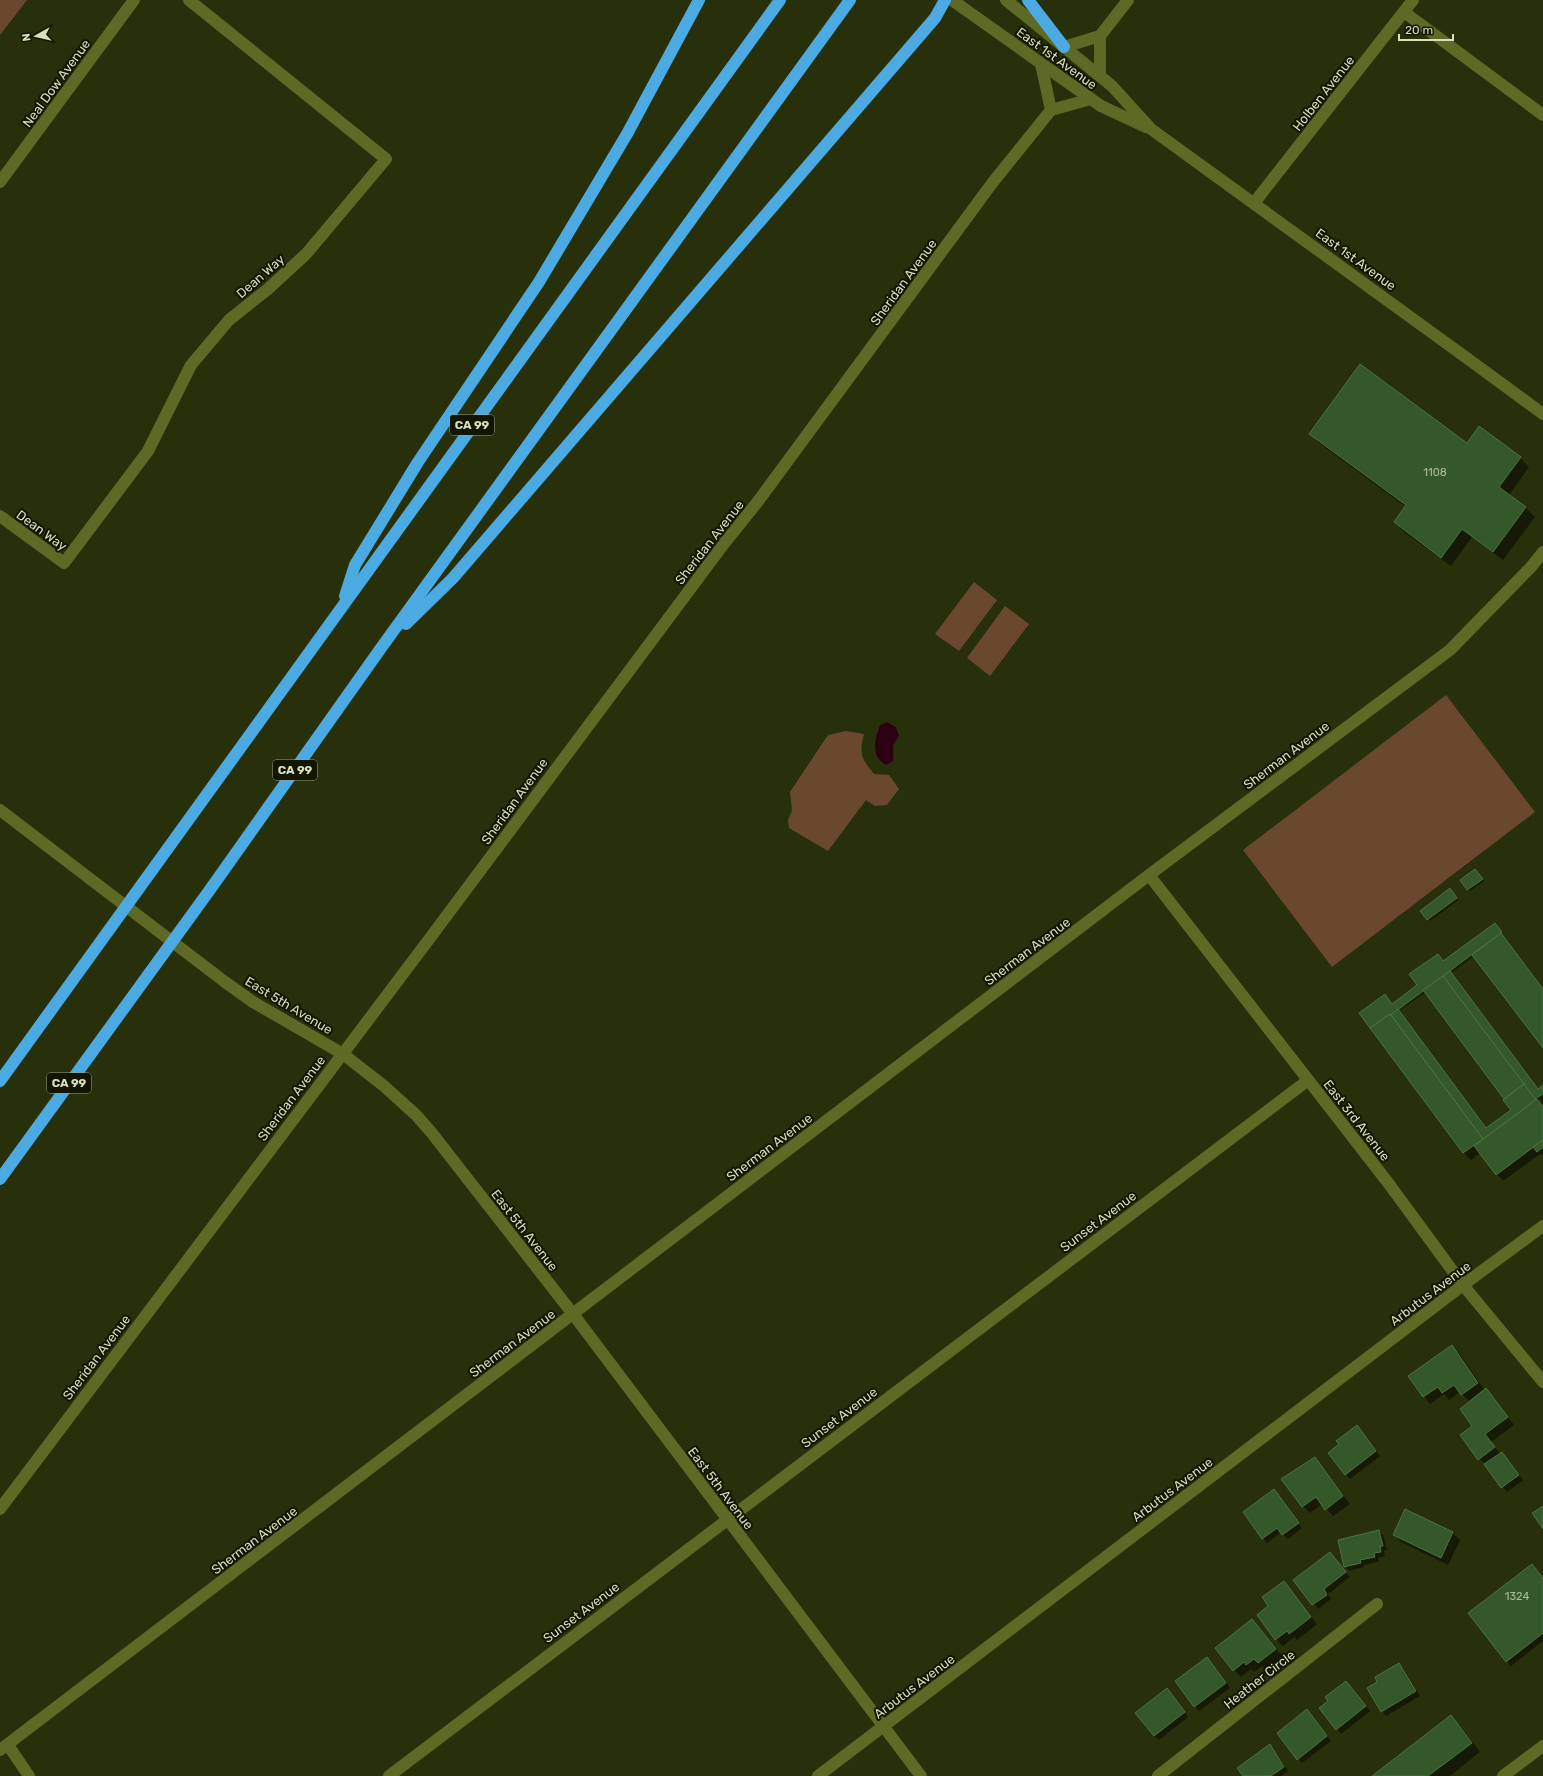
<svg xmlns="http://www.w3.org/2000/svg" width="1543" height="1776" font-family="Rubik,sans-serif">
	<rect width="100%" height="100%" fill="#282f0b"/>
	<g fill="#69482e">
		<path d="M 0,0 L 27,0 L 0,35 Z"/>
		<path d="M 974,582 L 997,600 L 959,651 L 935,634 Z"/>
		<path d="M 1005,606 L 1029,624 L 990,676 L 967,658 Z"/>
		<path d="M 1446,695 L 1535,812 L 1332,967 L 1243,850 Z"/>
		<path d="M 846,731 L 864,734 C 859,754 861,758 874,774 L 889,775 L 899,789 L 887,805 L 875,806 L 866,800 L 828,851 L 789,828 L 788,820 L 792,810 L 790,792 L 828,735 Z"/>
	</g>
	<path fill="#2c0012" d="M 887,722 L 896,727 L 899,736 L 893,745 L 893,761 L 886,765 C 870,757 875,738 880,725 Z"/>
	<g fill="#0007" fill-rule="evenodd">
		<path d="M 1310,434 L 1467,444 L 1520,458 L 1529,467 L 1509,495 L 1526,508 L 1535,517 L 1503,560 L 1472,537 L 1451,566 L 1404,532 L 1395,522 L 1406,507 L 1319,443 Z"/>
		<path d="M 1477,872 L 1484,881 L 1470,891 L 1461,880 Z"/>
		<path d="M 1451,892 L 1458,900 L 1430,921 L 1421,911 Z"/>
		<path d="M 1497,926 L 1503,934 L 1501,935 L 1543,989 L 1543,1046 L 1474,956 L 1451,973 L 1538,1090 L 1543,1086 L 1543,1103 L 1540,1099 L 1538,1101 L 1543,1107 L 1543,1155 L 1540,1154 L 1503,1181 L 1480,1153 L 1471,1160 L 1464,1153 L 1361,1013 L 1392,1005 L 1419,985 L 1443,962 ZM 1426,992 L 1506,1099 L 1512,1110 L 1486,1129 L 1399,1011 Z"/>
		<path d="M 1452,1346 L 1459,1353 L 1485,1391 L 1486,1390 L 1493,1397 L 1514,1425 L 1491,1442 L 1500,1454 L 1502,1453 L 1506,1457 L 1523,1480 L 1507,1492 L 1487,1465 L 1479,1459 L 1470,1402 L 1460,1392 L 1449,1400 L 1444,1394 L 1430,1404 L 1409,1377 Z"/>
		<path d="M 1361,1431 L 1380,1456 L 1350,1479 L 1329,1453 Z"/>
		<path d="M 1315,1459 L 1350,1504 L 1333,1516 L 1322,1504 L 1310,1513 L 1303,1506 Z"/>
		<path d="M 1274,1491 L 1302,1528 L 1288,1539 L 1281,1532 L 1267,1543 L 1263,1538 Z"/>
		<path d="M 1405,1510 L 1453,1533 L 1460,1540 L 1448,1565 L 1401,1542 L 1394,1535 Z"/>
		<path d="M 1379,1531 L 1383,1535 L 1387,1550 L 1384,1551 L 1385,1556 L 1378,1558 L 1379,1561 L 1364,1565 L 1364,1567 L 1349,1571 L 1345,1566 Z"/>
		<path d="M 1330,1553 L 1350,1577 L 1328,1594 L 1331,1599 L 1318,1609 L 1295,1580 Z"/>
		<path d="M 1532,1565 L 1543,1578 L 1543,1641 L 1511,1666 L 1506,1661 Z"/>
		<path d="M 1283,1582 L 1317,1624 L 1297,1640 L 1294,1637 L 1283,1646 L 1276,1639 Z"/>
		<path d="M 1252,1620 L 1282,1656 L 1266,1670 L 1262,1666 L 1254,1672 L 1251,1669 L 1241,1677 L 1234,1670 Z"/>
		<path d="M 1211,1663 L 1230,1688 L 1199,1711 L 1176,1681 Z"/>
		<path d="M 1399,1664 L 1403,1668 L 1420,1696 L 1386,1716 L 1382,1711 L 1379,1683 Z"/>
		<path d="M 1346,1682 L 1370,1711 L 1341,1734 L 1320,1709 L 1330,1701 Z"/>
		<path d="M 1171,1694 L 1188,1717 L 1159,1740 L 1154,1736 Z"/>
		<path d="M 1311,1715 L 1331,1741 L 1302,1763 L 1298,1759 Z"/>
		<path d="M 1451,1717 L 1460,1726 L 1480,1752 L 1450,1776 L 1373,1776 Z"/>
		<path d="M 1270,1745 L 1288,1771 L 1281,1776 L 1244,1776 Z"/>
	</g>
	<g fill="#35582a" stroke="#4b743e">
		<path d="M 1360,364 L 1467,443 L 1479,426 L 1521,457 L 1499,487 L 1526,507 L 1493,552 L 1462,529 L 1441,558 L 1394,522 L 1406,505 L 1309,434 Z"/>
		<path d="M 1475,869 L 1483,879 L 1467,890 L 1460,880 Z"/>
		<path d="M 1450,888 L 1457,898 L 1427,920 L 1420,911 Z"/>
		<path d="M 1495,923 L 1502,932 L 1391,1015 L 1390,1014 L 1370,1028 L 1359,1013 L 1385,994 L 1392,1004 L 1417,985 L 1409,974 L 1438,954 L 1443,961 Z"/>
		<path d="M 1501,933 L 1543,989 L 1543,1048 L 1472,955 Z"/>
		<path d="M 1450,971 L 1538,1089 L 1543,1085 L 1543,1094 L 1535,1099 L 1443,976 Z"/>
		<path d="M 1443,976 L 1524,1084 L 1504,1099 L 1423,990 Z"/>
		<path d="M 1398,1009 L 1486,1128 L 1511,1110 L 1503,1100 L 1524,1084 L 1536,1100 L 1483,1139 L 1391,1015 Z"/>
		<path d="M 1390,1014 L 1483,1139 L 1463,1153 L 1370,1028 Z"/>
		<path d="M 1537,1099 L 1543,1107 L 1543,1140 L 1496,1175 L 1474,1146 Z"/>
		<path d="M 1543,1140 L 1543,1147 L 1537,1152 L 1533,1147 Z"/>
		<path d="M 1452,1345 L 1478,1383 L 1461,1395 L 1454,1385 L 1442,1393 L 1438,1387 L 1423,1397 L 1408,1376 Z"/>
		<path d="M 1486,1388 L 1508,1417 L 1485,1434 L 1495,1447 L 1478,1460 L 1460,1435 L 1472,1426 L 1460,1409 Z"/>
		<path d="M 1357,1425 L 1376,1451 L 1345,1475 L 1328,1453 L 1339,1444 L 1336,1441 Z"/>
		<path d="M 1502,1452 L 1519,1475 L 1501,1488 L 1484,1464 Z"/>
		<path d="M 1315,1457 L 1343,1496 L 1325,1510 L 1316,1497 L 1302,1507 L 1281,1479 Z"/>
		<path d="M 1274,1489 L 1299,1523 L 1282,1535 L 1277,1528 L 1262,1539 L 1243,1512 Z"/>
		<path d="M 1543,1506 L 1543,1529 L 1532,1513 Z"/>
		<path d="M 1405,1509 L 1453,1532 L 1441,1558 L 1393,1535 Z"/>
		<path d="M 1379,1530 L 1383,1546 L 1380,1546 L 1381,1552 L 1374,1553 L 1375,1557 L 1360,1560 L 1361,1563 L 1344,1567 L 1338,1540 Z"/>
		<path d="M 1330,1552 L 1346,1572 L 1324,1589 L 1327,1595 L 1312,1605 L 1293,1580 Z"/>
		<path d="M 1532,1564 L 1543,1578 L 1543,1633 L 1506,1662 L 1468,1613 Z"/>
		<path d="M 1284,1581 L 1311,1617 L 1289,1634 L 1287,1631 L 1275,1640 L 1257,1615 L 1268,1606 L 1262,1597 Z"/>
		<path d="M 1252,1619 L 1276,1649 L 1258,1663 L 1254,1659 L 1246,1665 L 1244,1662 L 1233,1671 L 1215,1648 Z"/>
		<path d="M 1207,1657 L 1226,1683 L 1194,1707 L 1175,1681 Z"/>
		<path d="M 1399,1663 L 1416,1691 L 1381,1712 L 1367,1688 L 1377,1682 L 1375,1677 Z"/>
		<path d="M 1346,1681 L 1366,1706 L 1336,1730 L 1319,1708 L 1328,1701 L 1325,1697 Z"/>
		<path d="M 1167,1688 L 1185,1712 L 1154,1736 L 1135,1713 Z"/>
		<path d="M 1307,1709 L 1327,1736 L 1297,1760 L 1277,1733 Z"/>
		<path d="M 1451,1715 L 1472,1743 L 1428,1776 L 1372,1776 Z"/>
		<path d="M 1270,1744 L 1284,1767 L 1271,1776 L 1243,1776 L 1237,1768 Z"/>
	</g>
	<g fill="none" stroke-linecap="round" stroke-linejoin="round">
		<g stroke="#5d6925" stroke-width="12">
			<path d="M 952,0 L 1101,106 L 1146,127"/>
			<path d="M 1006,0 L 1112,86 L 1151,129 L 1464,356 L 1543,414"/>
			<path d="M 1404,12 L 1543,115"/>
			<path d="M 1064,47 L 1100,36 L 1128,0"/>
			<path d="M 1041,64 L 1051,110"/>
			<path d="M 1100,76 L 1100,36"/>
			<path d="M 0,182 L 134,0"/>
			<path d="M 1254,203 L 1413,0"/>
			<path d="M 0,516 L 64,563 L 148,451 L 191,365 L 229,320 L 268,289 L 306,254 L 386,159 L 189,0"/>
			<path d="M 0,810 L 225,982 L 253,1002 L 343,1054 L 384,1086 L 416,1115 L 431,1132 L 573,1314 L 921,1776"/>
			<path d="M 1149,875 L 1389,1184 L 1463,1285 L 1543,1382"/>
			<path d="M 0,1509 L 430,938 L 723,545 L 759,500 L 993,182 L 1051,110 L 1091,99"/>
			<path d="M 8,1745 L 29,1776"/>
			<path d="M 0,1750 L 1149,875 L 1450,650 L 1531,567 L 1543,552"/>
			<path d="M 389,1776 L 1307,1081"/>
			<path d="M 818,1776 L 1463,1285 L 1543,1226"/>
			<path d="M 1158,1776 L 1377,1604"/>
			<path d="M 1503,1776 L 1543,1746"/>
		</g>
		<g stroke="#4caae3" stroke-width="12">
			<path d="M 1028,0 L 1064,47"/>
			<path d="M 345,596 L 355,565 L 418,462 L 539,282 L 627,134 L 699,0"/>
			<path d="M 406,624 L 453,578 L 935,18 L 945,0"/>
			<path d="M 0,1081 L 780,0"/>
			<path d="M 0,1179 L 209,891 L 381,648 L 850,0"/>
		</g>
	</g>
	<g text-anchor="middle" stroke-width="4" stroke-linejoin="round" paint-order="stroke">
		<g font-size="11" fill="#aebd98">
			<text x="1435" y="476">1108</text>
			<text x="1517" y="1600">1324</text>
		</g>
		<g fill="#121600" stroke="#9ca384" stroke-width="1">
			<rect x="450" y="415" width="44" height="20" rx="3"/>
			<rect x="273" y="760" width="44" height="20" rx="3"/>
			<rect x="47" y="1073" width="44" height="20" rx="3"/>
		</g>
		<g font-size="12" font-weight="bold" fill="#d7dfbd">
			<text x="472" y="429">CA 99</text>
			<text x="295" y="774">CA 99</text>
			<text x="69" y="1087">CA 99</text>
		</g>
		<g font-size="13" fill="#d7dfbd" stroke="#121600">
			<text transform="translate(1057 58) rotate(36)" y="5">East 1st Avenue</text>
			<text transform="translate(56 83) rotate(-54)" y="5">Neal Dow Avenue</text>
			<text transform="translate(1323 93) rotate(-52)" y="5">Holben Avenue</text>
			<text transform="translate(1356 259) rotate(36)" y="5">East 1st Avenue</text>
			<text transform="translate(260 276) rotate(-41)" y="5">Dean Way</text>
			<text transform="translate(903 282) rotate(-54)" y="5">Sheridan Avenue</text>
			<text transform="translate(42 530) rotate(36)" y="5">Dean Way</text>
			<text transform="translate(709 542) rotate(-52)" y="5">Sheridan Avenue</text>
			<text transform="translate(1286 755) rotate(-37)" y="5">Sherman Avenue</text>
			<text transform="translate(514 801) rotate(-54)" y="5">Sheridan Avenue</text>
			<text transform="translate(1027 951) rotate(-37)" y="5">Sherman Avenue</text>
			<text transform="translate(289 1005) rotate(31)" y="5">East 5th Avenue</text>
			<text transform="translate(291 1098) rotate(-53)" y="5">Sheridan Avenue</text>
			<text transform="translate(1357 1120) rotate(52)" y="5">East 3rd Avenue</text>
			<text transform="translate(769 1147) rotate(-37)" y="5">Sherman Avenue</text>
			<text transform="translate(1098 1221) rotate(-37)" y="5">Sunset Avenue</text>
			<text transform="translate(525 1230) rotate(52)" y="5">East 5th Avenue</text>
			<text transform="translate(1430 1293) rotate(-37)" y="5">Arbutus Avenue</text>
			<text transform="translate(512 1343) rotate(-37)" y="5">Sherman Avenue</text>
			<text transform="translate(96 1357) rotate(-53)" y="5">Sheridan Avenue</text>
			<text transform="translate(839 1417) rotate(-37)" y="5">Sunset Avenue</text>
			<text transform="translate(721 1488) rotate(53)" y="5">East 5th Avenue</text>
			<text transform="translate(1172 1489) rotate(-37)" y="5">Arbutus Avenue</text>
			<text transform="translate(254 1540) rotate(-37)" y="5">Sherman Avenue</text>
			<text transform="translate(581 1612) rotate(-37)" y="5">Sunset Avenue</text>
			<text transform="translate(1259 1679) rotate(-38)" y="5">Heather Circle</text>
			<text transform="translate(914 1686) rotate(-37)" y="5">Arbutus Avenue</text>
		</g>
	</g>
	<g transform="translate(36 36) rotate(262)" stroke="#121600" stroke-width="3" paint-order="stroke">
	<path d="M0-3L7 15L0 10L-7 15Z" fill="#d7dfbd"/>
	<text y="-6" font-size="11" font-weight="bold" text-anchor="middle" fill="#d7dfbd">N</text>
	</g>
	<path d="M1399 34v6h54v-6" fill="none" stroke="#d7dfbd" stroke-width="2"/>
	<text x="1405" y="34" font-size="12" fill="#d7dfbd" stroke="#121600" stroke-width="3" paint-order="stroke">20 m</text>
</svg>
